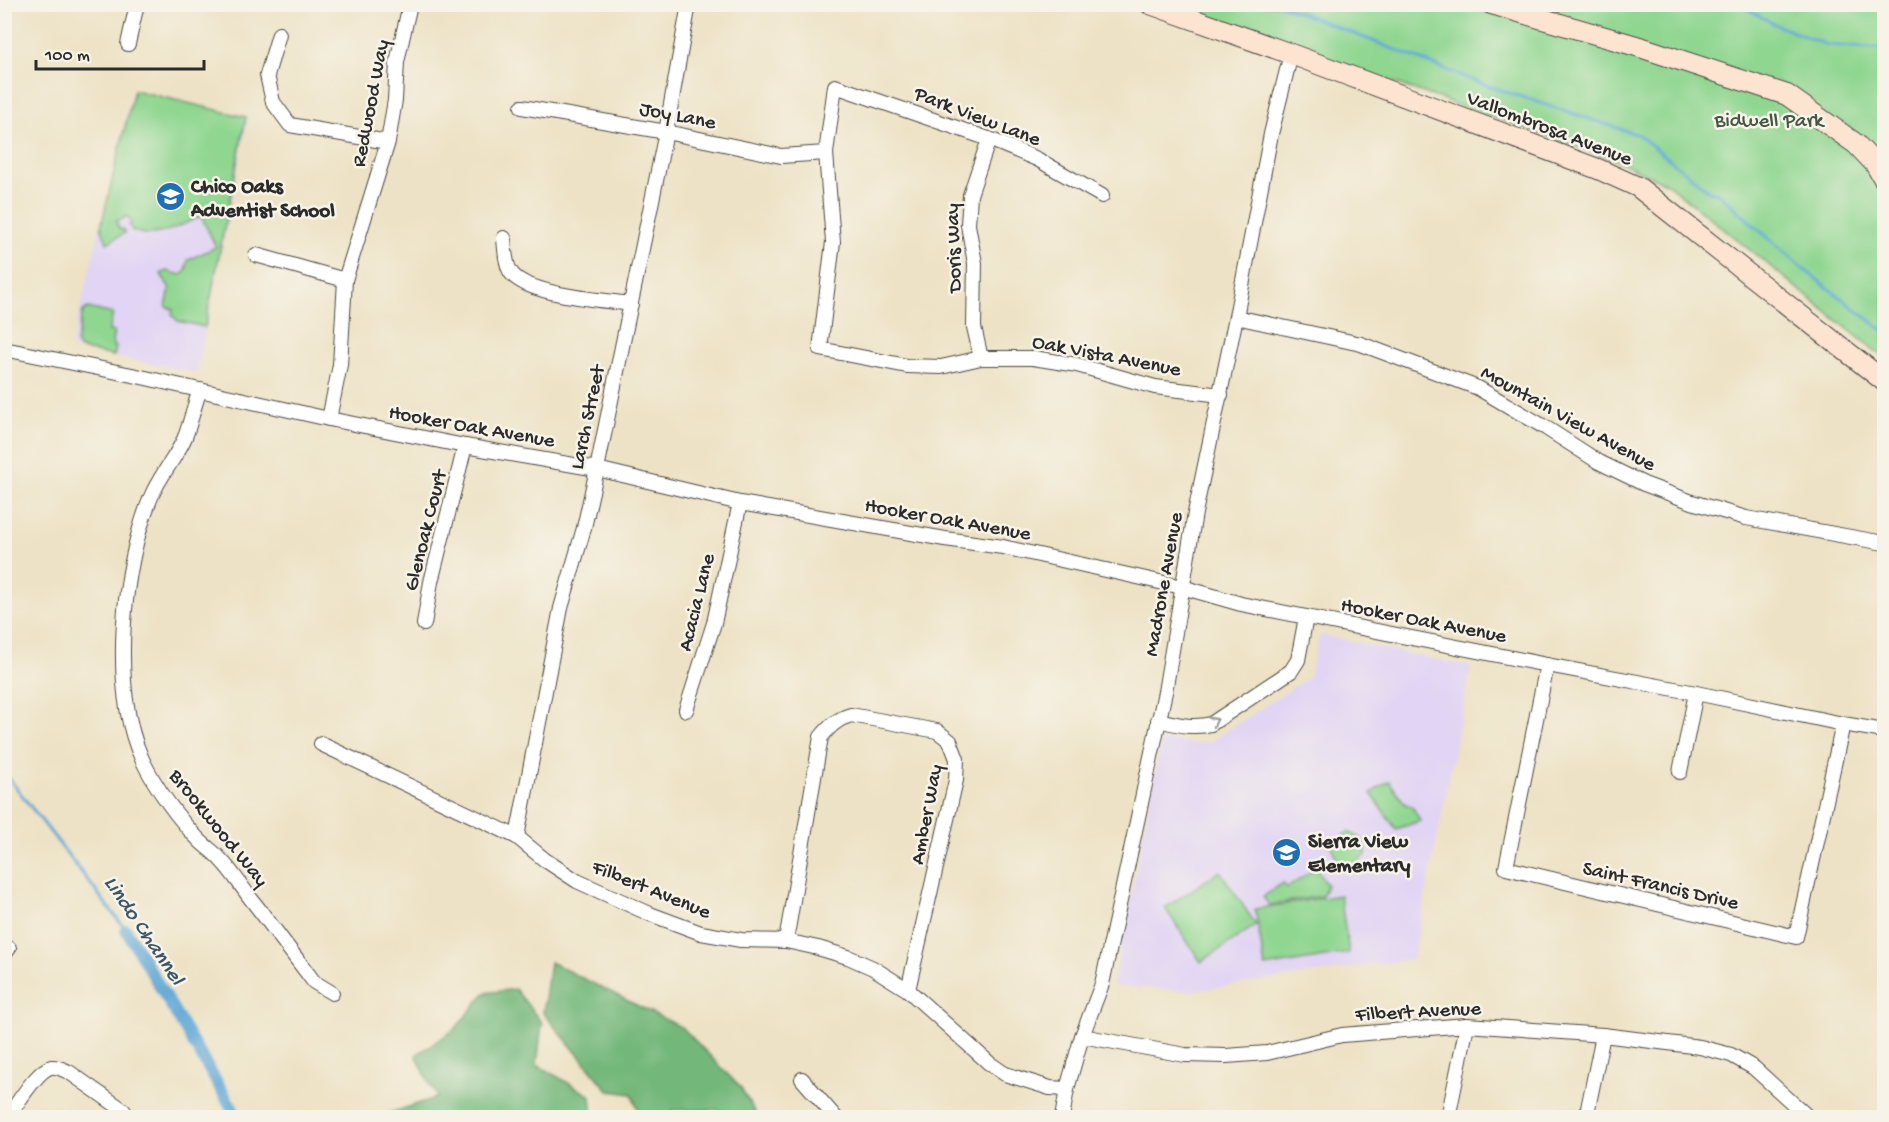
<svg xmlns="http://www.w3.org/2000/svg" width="1889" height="1122" font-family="'Gochi Hand',sans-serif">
	<rect width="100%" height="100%" fill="#f7f3e8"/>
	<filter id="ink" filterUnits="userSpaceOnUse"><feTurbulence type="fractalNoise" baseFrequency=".0167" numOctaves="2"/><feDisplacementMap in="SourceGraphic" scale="12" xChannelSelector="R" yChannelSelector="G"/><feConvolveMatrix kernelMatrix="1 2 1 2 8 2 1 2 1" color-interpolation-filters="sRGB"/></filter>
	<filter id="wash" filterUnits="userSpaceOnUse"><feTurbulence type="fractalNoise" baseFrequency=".008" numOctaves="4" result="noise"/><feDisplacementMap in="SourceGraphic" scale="24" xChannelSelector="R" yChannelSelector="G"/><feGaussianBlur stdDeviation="1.35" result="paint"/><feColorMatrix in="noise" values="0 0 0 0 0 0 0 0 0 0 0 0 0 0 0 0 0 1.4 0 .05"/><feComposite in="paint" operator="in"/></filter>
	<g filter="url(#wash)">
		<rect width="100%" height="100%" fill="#ede2c5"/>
		<g fill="#e1d4f4">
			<path d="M 133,89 L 248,117 L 197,373 L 71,348 Z"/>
			<path d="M 1320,635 L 1471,667 L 1413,959 L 1192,991 L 1113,986 L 1162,739 L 1193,744 L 1210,742 L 1309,677 Z"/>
		</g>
		<g fill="#8fd690" stroke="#5d805e" stroke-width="1.5">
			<path d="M 1173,5 L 1884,5 L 1884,358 L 1669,185 L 1623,163 Z"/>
			<path d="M 134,90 L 246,117 L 205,327 L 178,321 L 172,315 L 173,309 L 166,307 L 170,289 L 161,274 L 166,271 L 181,275 L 186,271 L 188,260 L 216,247 L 201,216 C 179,226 155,241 132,230 L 129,225 L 132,223 L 127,216 L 116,222 L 120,230 L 123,229 L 125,233 L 107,243 L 101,226 Z"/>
			<path d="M 88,308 L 113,314 L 109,331 L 114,332 L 112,342 L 114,343 L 113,346 L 116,347 L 114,356 L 80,349 L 76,343 L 83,311 Z"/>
			<path d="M 1389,781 L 1405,804 L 1412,806 L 1420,821 L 1396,829 L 1371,793 Z"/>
			<path d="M 1348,832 C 1360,837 1367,841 1366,855 L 1350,866 L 1338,862 L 1330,844 Z"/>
			<path d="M 1316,868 L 1327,885 L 1322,896 L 1269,905 L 1263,897 L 1283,883 L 1287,888 Z"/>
			<path d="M 1220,871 L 1256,925 L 1201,962 L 1165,908 Z"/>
			<path d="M 1340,895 L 1349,953 L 1265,967 L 1255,909 Z"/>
		</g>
		<g fill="#73b77a" stroke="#4f7152" stroke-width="1.5">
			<path d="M 550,962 L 683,1028 L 740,1087 L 758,1117 L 727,1117 L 719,1110 L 673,1110 L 666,1117 C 639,1118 641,1119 632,1094 L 609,1091 L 543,1013 Z"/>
			<path d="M 515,989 L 542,1023 L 537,1065 L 591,1096 L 593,1117 L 378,1117 L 438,1097 L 430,1085 L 416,1055 L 455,1029 L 485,993 Z"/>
		</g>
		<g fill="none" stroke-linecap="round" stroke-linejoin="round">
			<g stroke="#5fa7d6" stroke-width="3">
				<path d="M 1278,4 L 1488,86 L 1639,135 L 1709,191 L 1718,193 L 1802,268 L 1884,331"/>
				<path d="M 1738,4 L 1778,26 L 1827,45 L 1884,49"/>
				<path d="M 4,772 L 126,930"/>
			</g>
			<path stroke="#5fa7d6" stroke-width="12" d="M 126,930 L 238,1118"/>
		</g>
	</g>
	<g filter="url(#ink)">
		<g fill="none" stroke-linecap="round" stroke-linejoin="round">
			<defs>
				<g id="street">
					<path d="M 279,34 L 267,75 L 273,102 L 290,125 L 388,142"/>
					<path d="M 128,44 L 137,4"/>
					<path d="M 522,107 L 666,132 L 781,156 L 826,153"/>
					<path d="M 1102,196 L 1037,159 L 989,139 L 835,86 L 826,153 L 833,242 L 820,349 L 907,366 L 941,367 L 981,358 L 1033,358 L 1077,365 L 1155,387 L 1221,395"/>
					<path d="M 504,238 C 505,249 505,262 510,271 C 523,295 604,300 631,304"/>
					<path d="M 256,255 L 345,280"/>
					<path d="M 1236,317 L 1361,344 L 1478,388 L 1546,428 L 1599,462 L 1644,484 L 1692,502 L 1746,518 L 1884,543"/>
					<path d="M 4,349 L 137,376 L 329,419 L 465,446 L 597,469 L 740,503 L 945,539 L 1003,547 L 1182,587 L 1241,604 L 1547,665 L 1696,693 L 1843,724 L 1884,731"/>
					<path d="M 981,358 L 974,327 L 975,263 L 968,225 L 970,195 L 989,139"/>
					<path d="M 200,390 C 194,405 191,422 185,437 C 176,458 160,475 151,497 C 122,566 110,690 142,759 C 155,787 179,820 200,841 C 206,847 214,852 220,859 C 232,871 241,886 251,899 C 272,926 293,954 314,982 L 332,993"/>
					<path d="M 329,419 L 340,365 L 345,280 L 388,142 L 395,100 L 397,62 L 410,4"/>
					<path d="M 424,624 L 431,582 L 465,446"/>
					<path d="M 1547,665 L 1506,868 L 1796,937 L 1843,724"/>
					<path d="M 686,710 L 714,623 L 740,503"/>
					<path d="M 1158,720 C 1176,724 1193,729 1211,724 L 1291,671 L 1298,660 L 1306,617"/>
					<path d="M 321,744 L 517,837 L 545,860 L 577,881 L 650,914 L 701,933 L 741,940 L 786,941 L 818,948 L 848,957 L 873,968 L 908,990 L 989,1063 L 1005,1074 L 1050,1088 L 1067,1089"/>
					<path d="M 1680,772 L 1696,693"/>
					<path d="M 517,837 L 561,608 L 584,528 L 597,469 L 666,132 L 689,4"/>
					<path d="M 786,941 L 821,737 C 830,726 837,719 851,715 L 937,731 L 950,741 L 957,759 L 956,780 L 908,990"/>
					<path d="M 4,955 L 9,948"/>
					<path d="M 1082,1036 L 1185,1055 L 1226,1056 L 1267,1053 L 1342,1035 L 1467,1025 L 1603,1035 L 1700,1047 L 1731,1055 L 1754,1068 L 1809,1118"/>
					<path d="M 802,1079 L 836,1118"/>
					<path d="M 7,1118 C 16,1106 37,1070 51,1067 C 58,1066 63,1070 69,1072 L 123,1110 L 129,1118"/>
					<path d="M 1062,1118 L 1067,1089 L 1082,1036 L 1102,984 L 1165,692 L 1195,513 L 1236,317 L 1271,134 L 1291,54"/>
					<path d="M 1448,1118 L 1467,1025"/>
					<path d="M 1586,1118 L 1603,1035"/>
				</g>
				<g id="secondary">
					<path d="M 1150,4 L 1291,54 L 1598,169 L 1638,187 L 1884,381"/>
					<path d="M 1491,4 L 1640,47 L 1787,95 L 1856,144 L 1875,164 L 1884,179"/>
				</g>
			</defs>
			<use href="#street" stroke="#484642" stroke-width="16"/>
			<use href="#secondary" stroke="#484642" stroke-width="22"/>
			<use href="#street" stroke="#fff" stroke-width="14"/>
			<use href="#secondary" stroke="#fde4d0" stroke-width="20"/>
		</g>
		<defs><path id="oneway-chevron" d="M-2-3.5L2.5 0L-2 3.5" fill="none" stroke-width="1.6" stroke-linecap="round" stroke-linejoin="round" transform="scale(1.5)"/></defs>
		<use stroke="#a0a0a0" href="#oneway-chevron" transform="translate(1214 721) rotate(-28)"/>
	</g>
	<defs>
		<symbol id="school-disc" viewBox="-11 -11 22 22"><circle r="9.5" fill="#1f6fb2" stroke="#f7f3e8"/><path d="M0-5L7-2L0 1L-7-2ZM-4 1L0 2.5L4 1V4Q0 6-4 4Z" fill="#fff"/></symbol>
	</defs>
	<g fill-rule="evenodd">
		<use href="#school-disc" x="154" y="180" width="33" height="33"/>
		<use href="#school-disc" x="1270" y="836" width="33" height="33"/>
	</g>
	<g text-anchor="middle" stroke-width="5" stroke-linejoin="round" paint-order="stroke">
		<g font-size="21" fill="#2b2b2b" stroke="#f7f3e8">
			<text transform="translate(369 103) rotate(-79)" y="7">Redwood Way</text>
			<text transform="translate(678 114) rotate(11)" y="7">Joy Lane</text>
			<text transform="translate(978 115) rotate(21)" y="7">Park View Lane</text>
			<text transform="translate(1550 127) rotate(21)" y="7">Vallombrosa Avenue</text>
			<text transform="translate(952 248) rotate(-92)" y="7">Doris Way</text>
			<text transform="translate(1107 354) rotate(11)" y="7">Oak Vista Avenue</text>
			<text transform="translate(586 417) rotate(-78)" y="7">Larch Street</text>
			<text transform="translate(1569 417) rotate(29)" y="7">Mountain View Avenue</text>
			<text transform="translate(472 425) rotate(10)" y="7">Hooker Oak Avenue</text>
			<text transform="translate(948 518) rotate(10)" y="7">Hooker Oak Avenue</text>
			<text transform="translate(424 530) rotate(-76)" y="7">Glenoak Court</text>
			<text transform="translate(1162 584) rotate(-80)" y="7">Madrone Avenue</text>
			<text transform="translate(695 602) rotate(-76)" y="7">Acacia Lane</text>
			<text transform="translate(1424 619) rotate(11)" y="7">Hooker Oak Avenue</text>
			<text transform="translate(925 814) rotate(-79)" y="7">Amber Way</text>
			<text transform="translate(220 827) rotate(51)" y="7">Brookwood Way</text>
			<text transform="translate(1661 884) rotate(13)" y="7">Saint Francis Drive</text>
			<text transform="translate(652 888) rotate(22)" y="7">Filbert Avenue</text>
			<text transform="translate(1418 1010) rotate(-3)" y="7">Filbert Avenue</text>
		</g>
		<g font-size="21" fill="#445644" stroke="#f7f3e8">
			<text x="1769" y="126">Bidwell Park</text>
		</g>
		<g font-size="21" font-weight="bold" fill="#2b2b2b" stroke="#f7f3e8" text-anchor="start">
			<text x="191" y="192">Chico Oaks<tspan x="191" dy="24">Adventist School</tspan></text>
			<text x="1308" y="847">Sierra View<tspan x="1308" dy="24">Elementary</tspan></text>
		</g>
		<g font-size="22" font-style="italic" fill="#3d5667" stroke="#f7f3e8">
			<text transform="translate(146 929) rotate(56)" y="8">Lindo Channel</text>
		</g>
	</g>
	<rect width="1889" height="1122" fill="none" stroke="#f7f3e8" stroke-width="24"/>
	<path d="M36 60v9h168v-9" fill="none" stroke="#2b2b2b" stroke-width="3"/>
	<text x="45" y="60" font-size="18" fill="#2b2b2b" stroke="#f7f3e8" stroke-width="4.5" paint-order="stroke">100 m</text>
</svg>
